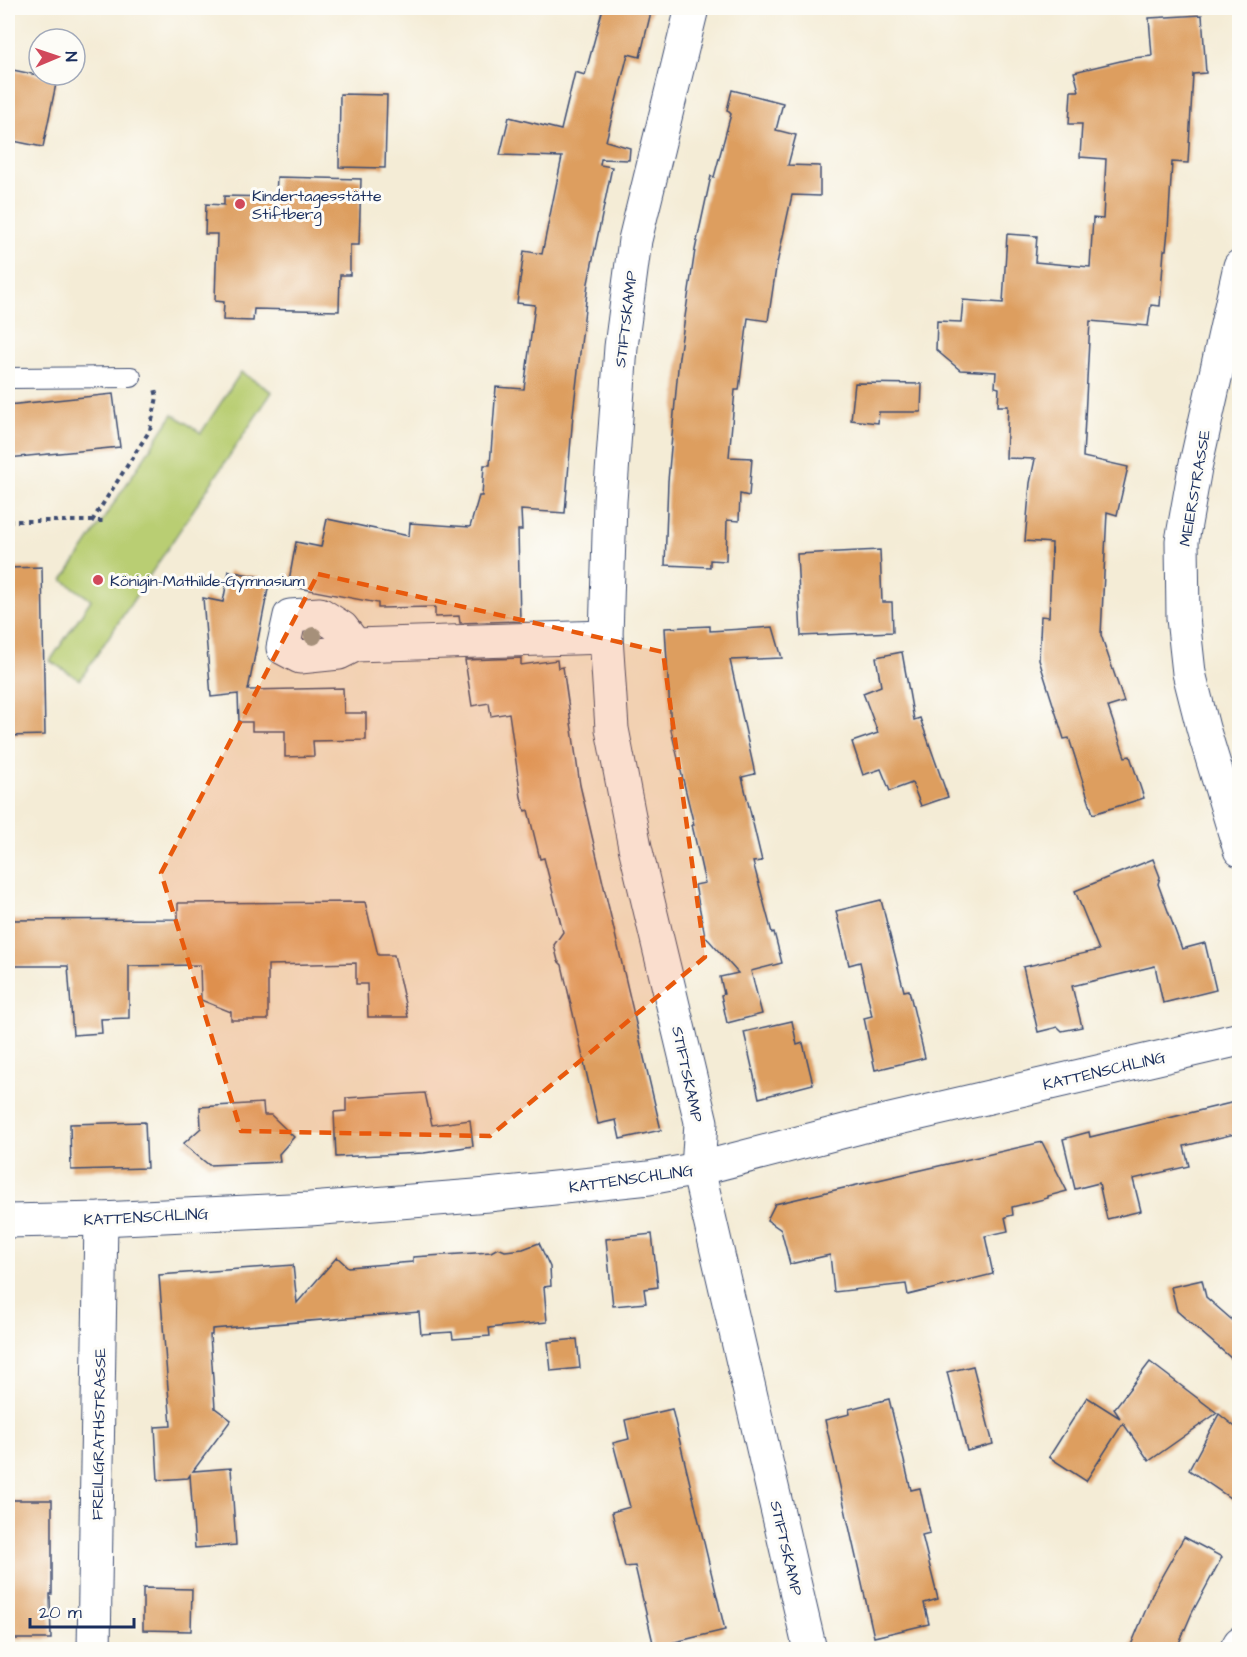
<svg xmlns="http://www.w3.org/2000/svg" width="1247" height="1657" font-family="'Architects Daughter',sans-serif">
	<rect width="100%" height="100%" fill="#fdfcf7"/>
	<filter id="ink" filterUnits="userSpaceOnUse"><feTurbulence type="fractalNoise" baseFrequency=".0167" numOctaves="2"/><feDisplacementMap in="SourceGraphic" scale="12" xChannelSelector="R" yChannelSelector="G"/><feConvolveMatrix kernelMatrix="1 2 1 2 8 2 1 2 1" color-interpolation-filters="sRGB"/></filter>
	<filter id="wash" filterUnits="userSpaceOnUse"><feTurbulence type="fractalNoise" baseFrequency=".008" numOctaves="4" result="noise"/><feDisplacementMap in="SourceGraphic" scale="24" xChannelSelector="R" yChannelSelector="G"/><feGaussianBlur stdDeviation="1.35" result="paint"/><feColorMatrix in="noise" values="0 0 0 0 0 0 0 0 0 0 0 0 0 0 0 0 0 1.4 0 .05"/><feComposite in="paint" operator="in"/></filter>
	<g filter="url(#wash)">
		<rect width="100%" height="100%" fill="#f4ecd6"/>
		<path fill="#b9ce73" stroke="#6a7e68" stroke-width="1.5" d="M 241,372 L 272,392 L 80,680 L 50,661 L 91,600 L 63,580 L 173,414 L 201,433 Z"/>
		<g id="blocks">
			<g fill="#dd9e5e">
				<path d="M 603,8 L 652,8 L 640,57 L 628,54 L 606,141 L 630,148 L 629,160 L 601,159 L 600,165 L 612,167 L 588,283 L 573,414 L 565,513 L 521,510 L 522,530 L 518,530 L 520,621 L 460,623 L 459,616 L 435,617 L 435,607 L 378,608 L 378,603 L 288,586 L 296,542 L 321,547 L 327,519 L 409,536 L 410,523 L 470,527 L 479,496 L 482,496 L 484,465 L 490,465 L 496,387 L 524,389 L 535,305 L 517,303 L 524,251 L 542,254 L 562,157 L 500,155 L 509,117 L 561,130 L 575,72 L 585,75 Z"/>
				<path d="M 1202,15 L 1206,73 L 1193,74 L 1188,163 L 1172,162 L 1168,230 L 1166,250 L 1164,250 L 1160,306 L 1151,305 L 1148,326 L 1090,321 L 1083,457 L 1128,467 L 1117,515 L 1107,512 L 1101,635 L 1124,702 L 1108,707 L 1125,757 L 1130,756 L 1144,798 L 1093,814 L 1069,738 L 1064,739 L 1039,660 L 1041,616 L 1049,617 L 1052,543 L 1025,541 L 1030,483 L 1035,459 L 1006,458 L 1008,406 L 998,406 L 999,388 L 995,387 L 996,372 L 960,370 L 936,350 L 937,321 L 961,322 L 963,300 L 1003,303 L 1007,234 L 1037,236 L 1035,262 L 1090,267 L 1093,218 L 1103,219 L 1106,159 L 1080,157 L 1082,124 L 1069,124 L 1071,91 L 1079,91 L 1074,72 L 1133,58 L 1152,56 L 1149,18 Z"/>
				<path d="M 8,69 L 57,79 L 43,147 L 8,140 Z"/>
				<path d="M 732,90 L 783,103 L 776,130 L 796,135 L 788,165 L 820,166 L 820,196 L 792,195 L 776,268 L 768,321 L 748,318 L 739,390 L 735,390 L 729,457 L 752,458 L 749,496 L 740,494 L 739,521 L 727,520 L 726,561 L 710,560 L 710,567 L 665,565 L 668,481 L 679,357 L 695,250 L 711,176 L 714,177 L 731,114 L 727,110 Z"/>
				<path d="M 340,94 L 387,95 L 385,168 L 339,167 Z"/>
				<path d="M 277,177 L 361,179 L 359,245 L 350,245 L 350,275 L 340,275 L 339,311 L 254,309 L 253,321 L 223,320 L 224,302 L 215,301 L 217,234 L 205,234 L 206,204 L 224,205 L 224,196 L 276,197 Z"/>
				<path d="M 855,383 L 922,384 L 921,412 L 879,412 L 878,423 L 851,420 Z"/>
				<path d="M 113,394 L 120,447 L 8,458 L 8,405 Z"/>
				<path d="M 880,550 L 882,602 L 892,602 L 893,632 L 801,636 L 797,554 Z"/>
				<path d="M 42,567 L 45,735 L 8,736 L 8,568 Z"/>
				<path d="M 229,571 L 270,579 L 248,690 L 343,688 L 344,713 L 366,713 L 366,740 L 313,741 L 314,756 L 285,757 L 285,731 L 252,731 L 252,722 L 239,722 L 238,694 L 211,697 L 203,598 L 223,602 Z"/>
				<path d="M 710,626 L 710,631 L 773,627 L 782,658 L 730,660 L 755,774 L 742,777 L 762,861 L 753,862 L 772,933 L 774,932 L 782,963 L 751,971 L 762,1014 L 727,1023 L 721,995 L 724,994 L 720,977 L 738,973 L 705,936 L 695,885 L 705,883 L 692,825 L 694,825 L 671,730 L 665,628 Z"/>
				<path d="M 902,652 L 914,720 L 920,718 L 948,797 L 921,806 L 912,783 L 890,791 L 881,769 L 863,775 L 852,742 L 878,733 L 863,693 L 881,686 L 876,657 Z"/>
				<path d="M 521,658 L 521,665 L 557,660 L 558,668 L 563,667 L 580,785 L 661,1130 L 620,1139 L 616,1120 L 598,1124 L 562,965 L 558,961 L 554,945 L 563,932 L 544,858 L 540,859 L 528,810 L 525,811 L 521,797 L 509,713 L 491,716 L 489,703 L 472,706 L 465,660 Z"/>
				<path d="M 1153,859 L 1160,877 L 1158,884 L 1182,949 L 1205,943 L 1216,990 L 1163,1003 L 1155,966 L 1072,986 L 1082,1027 L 1062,1031 L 1058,1027 L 1038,1032 L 1023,967 L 1099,950 L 1075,891 Z"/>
				<path d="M 881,900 L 904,991 L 909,990 L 925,1058 L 875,1070 L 864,1018 L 872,1016 L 860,962 L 849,965 L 836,911 Z"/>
				<path d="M 365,902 L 378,955 L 394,955 L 408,1017 L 368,1017 L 367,984 L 356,984 L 356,963 L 268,965 L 268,1020 L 231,1020 L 231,1012 L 201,1000 L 200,965 L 129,966 L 129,1018 L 101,1019 L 102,1033 L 73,1035 L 68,966 L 8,966 L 8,920 L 178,919 L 178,903 Z"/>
				<path d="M 792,1021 L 797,1045 L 803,1043 L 813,1084 L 759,1098 L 744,1032 Z"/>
				<path d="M 425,1093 L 432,1125 L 470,1120 L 473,1146 L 424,1153 L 336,1157 L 334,1112 L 346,1111 L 346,1098 Z"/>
				<path d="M 1239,1101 L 1239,1133 L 1184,1146 L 1189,1166 L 1133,1179 L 1141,1211 L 1107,1219 L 1099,1183 L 1075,1189 L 1063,1139 L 1089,1132 L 1090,1137 Z"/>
				<path d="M 263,1103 L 264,1115 L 271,1115 L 294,1137 L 279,1154 L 280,1162 L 209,1165 L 183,1144 L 201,1128 L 200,1107 Z"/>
				<path d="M 145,1122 L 147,1168 L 71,1170 L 70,1124 Z"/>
				<path d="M 1042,1142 L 1067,1191 L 1048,1196 L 1048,1198 L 1012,1207 L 1013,1215 L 1005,1217 L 1008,1231 L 985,1236 L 993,1274 L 908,1295 L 906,1284 L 834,1292 L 830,1255 L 790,1264 L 781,1230 L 767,1220 L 775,1204 Z"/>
				<path d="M 652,1234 L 658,1287 L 644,1289 L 646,1303 L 613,1306 L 606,1239 Z"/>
				<path d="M 539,1243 L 550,1267 L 551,1286 L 544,1287 L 547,1322 L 489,1328 L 490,1336 L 453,1339 L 452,1332 L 421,1334 L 419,1312 L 212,1329 L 212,1335 L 210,1335 L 215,1408 L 231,1420 L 193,1471 L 231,1468 L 236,1545 L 195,1548 L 190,1475 L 188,1478 L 158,1480 L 155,1427 L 171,1426 L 159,1275 L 293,1265 L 297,1303 L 337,1257 L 348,1267 L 413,1262 L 413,1257 L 491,1252 L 498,1248 L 505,1251 L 523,1249 Z"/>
				<path d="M 1202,1280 L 1206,1297 L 1239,1326 L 1239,1365 L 1177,1311 L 1171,1287 Z"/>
				<path d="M 577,1339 L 580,1368 L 551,1371 L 548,1342 Z"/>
				<path d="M 1150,1362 L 1217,1413 L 1149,1461 L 1123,1423 L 1086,1481 L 1049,1457 L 1087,1397 L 1120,1418 L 1114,1409 Z"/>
				<path d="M 973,1366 L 993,1444 L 967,1451 L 947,1372 Z"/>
				<path d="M 889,1399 L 911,1490 L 920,1488 L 930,1533 L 922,1535 L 938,1599 L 924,1603 L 929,1624 L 874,1637 L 825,1420 L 850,1414 L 849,1409 Z"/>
				<path d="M 672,1409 L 725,1630 L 654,1647 L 635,1566 L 625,1567 L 612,1512 L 630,1507 L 613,1443 L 629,1439 L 625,1420 Z"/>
				<path d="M 1219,1414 L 1239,1430 L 1239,1504 L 1189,1470 Z"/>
				<path d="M 8,1500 L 52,1500 L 52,1594 L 50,1594 L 51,1639 L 8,1639 Z"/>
				<path d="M 1184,1537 L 1222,1557 L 1192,1613 L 1176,1650 L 1129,1650 L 1154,1590 Z"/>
				<path d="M 143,1588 L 192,1589 L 191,1631 L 143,1630 Z"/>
			</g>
		</g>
	</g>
	<g filter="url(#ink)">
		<use href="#blocks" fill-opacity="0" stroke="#3c4b70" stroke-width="1.5"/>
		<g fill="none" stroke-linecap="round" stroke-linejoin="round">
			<defs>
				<path id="lane" d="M 8,378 L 131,377"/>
				<g id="street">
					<path d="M 692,8 L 635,240 L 621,347 L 610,501 L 606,637 L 612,729 L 635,847 L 701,1122 L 698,1169 L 810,1650"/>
					<path d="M 1240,266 L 1195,468 L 1182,541 L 1183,618 L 1189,673 L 1203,728 L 1240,850"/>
					<path d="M 355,645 L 342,628 L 320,614 L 290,616 L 283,648 L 300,657 L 339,653 L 355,645 L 606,637"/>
					<path d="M 8,1221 L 101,1219 L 310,1209 L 488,1195 L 649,1178 L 698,1169 L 860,1127 L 1240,1039"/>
					<path d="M 94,1650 L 101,1219"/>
					<path d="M 1236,1650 L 1240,1643"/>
				</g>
			</defs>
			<use href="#lane" stroke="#3c4b70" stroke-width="22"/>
			<use href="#street" stroke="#3c4b70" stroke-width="35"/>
			<g stroke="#3c4b70" stroke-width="4" stroke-dasharray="4.5 4.5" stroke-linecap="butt">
				<path d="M 8,521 L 103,521"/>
				<path d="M 92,521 L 150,430 L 157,397 L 155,389"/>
			</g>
			<use href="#lane" stroke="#fff" stroke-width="20"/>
			<use href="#street" stroke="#fff" stroke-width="33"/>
		</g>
		<circle fill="#969e97" cx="313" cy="636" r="9"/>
	</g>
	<path fill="#e8590c" fill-opacity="0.2" stroke="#e8590c" stroke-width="4.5" stroke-dasharray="12 8" stroke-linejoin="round" d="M 318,574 L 663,652 L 705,957 L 490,1136 L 241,1131 L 161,873 Z"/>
	<g fill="#d1495b" stroke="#fdfcf7" stroke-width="2">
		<circle cx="240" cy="204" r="6"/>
		<circle cx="98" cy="580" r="6"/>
	</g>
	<g text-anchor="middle" stroke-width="6" stroke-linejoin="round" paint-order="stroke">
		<g font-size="16" fill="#1b2f5e" stroke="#fdfcf7" text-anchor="start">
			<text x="252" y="201">Kindertagesstätte<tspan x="252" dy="18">Stiftberg</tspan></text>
			<text x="110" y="586">Königin-Mathilde-Gymnasium</text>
		</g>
		<g font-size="16" fill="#1b2f5e" stroke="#fdfcf7">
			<text transform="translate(625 319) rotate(-83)" y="6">STIFTSKAMP</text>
			<text transform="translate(1194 488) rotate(-80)" y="6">MEIERSTRASSE</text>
			<text transform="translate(1104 1070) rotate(-13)" y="6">KATTENSCHLING</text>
			<text transform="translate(688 1074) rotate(78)" y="6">STIFTSKAMP</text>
			<text transform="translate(631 1178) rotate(-8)" y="6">KATTENSCHLING</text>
			<text transform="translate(146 1216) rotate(-3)" y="6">KATTENSCHLING</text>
			<text transform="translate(98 1434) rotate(-89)" y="6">FREILIGRATHSTRASSE</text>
			<text transform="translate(787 1548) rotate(77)" y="6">STIFTSKAMP</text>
		</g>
	</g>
	<rect width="1247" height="1657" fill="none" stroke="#fdfcf7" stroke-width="30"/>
	<g transform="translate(57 57) rotate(88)"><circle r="28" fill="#fdfcf7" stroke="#a3aaba" stroke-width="1.5"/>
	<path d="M0-4.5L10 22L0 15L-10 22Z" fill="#d1495b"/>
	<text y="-9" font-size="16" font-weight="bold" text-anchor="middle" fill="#1b2f5e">N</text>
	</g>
	<path d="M30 1618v9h104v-9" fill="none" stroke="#1b2f5e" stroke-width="3"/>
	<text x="39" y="1618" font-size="18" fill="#1b2f5e" stroke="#fdfcf7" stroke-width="4.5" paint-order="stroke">20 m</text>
</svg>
